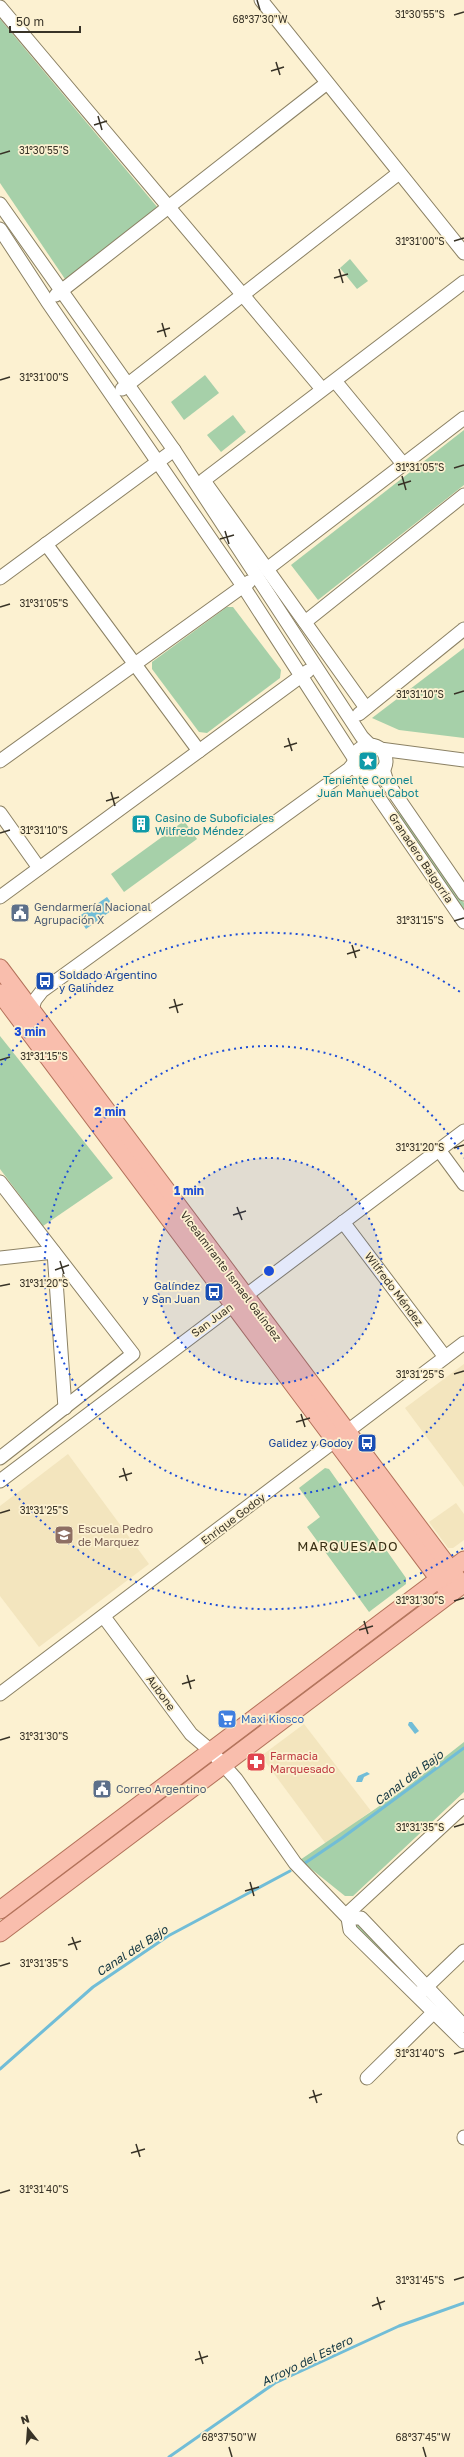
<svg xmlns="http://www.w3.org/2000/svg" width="464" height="2457" font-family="'Golos Text',sans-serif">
	<rect width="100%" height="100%" fill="#fcf1d1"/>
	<g fill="#f3e5be">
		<path d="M 464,1364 L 464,1487 L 405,1408 Z"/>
		<path d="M 68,1454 L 149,1564 L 39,1647 L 0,1596 L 0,1506 Z"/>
		<path d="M 456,1503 L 464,1514 L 464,1540 L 453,1548 L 448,1548 L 429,1522 Z"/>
		<path d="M 304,1724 L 371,1811 L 326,1844 L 261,1756 Z"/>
	</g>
	<g fill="#a6d0a9">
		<path d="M 0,19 L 158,208 L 65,279 L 0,183 Z"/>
		<path d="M 350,259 L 368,281 L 357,289 L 340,268 Z"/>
		<path d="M 205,375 L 219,393 L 184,420 L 171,402 Z"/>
		<path d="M 233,415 L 246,432 L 221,452 L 207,435 Z"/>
		<path d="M 464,430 L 464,485 L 318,600 L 291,565 Z"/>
		<path d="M 227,607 L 233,607 L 281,670 L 280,678 L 207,733 L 199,732 L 152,669 L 152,662 Z"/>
		<path d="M 464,648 L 464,738 L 399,730 L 372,718 Z"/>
		<path d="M 400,810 L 464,903 L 464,915 L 396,812 Z"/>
		<path d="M 184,821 L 197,839 L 124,892 L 111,874 Z"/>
		<path d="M 0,1036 L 113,1178 L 43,1226 L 0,1169 Z"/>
		<path d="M 325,1468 L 329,1469 L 406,1578 L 406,1584 L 369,1612 L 307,1527 L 320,1517 L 299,1488 Z"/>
		<path d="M 435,1592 L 437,1595 L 287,1707 L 286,1705 Z"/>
		<path d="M 255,1728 L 257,1730 L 223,1757 L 221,1752 Z"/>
		<path d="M 464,1742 L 464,1792 L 353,1896 L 345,1896 L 300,1860 L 403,1790 Z"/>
		<path d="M 210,1762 L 212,1763 L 23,1906 L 22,1904 Z"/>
		<path d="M 355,1922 L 417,1985 L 416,1987 L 352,1925 Z"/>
	</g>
	<g fill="#71bdd7">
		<path d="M 107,897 L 115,908 L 86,929 L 78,917 Z"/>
		<path d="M 409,1722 L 412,1722 L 419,1731 L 415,1734 L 408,1725 Z"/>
		<path d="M 367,1772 L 370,1774 L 364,1777 L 362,1782 L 356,1782 L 358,1776 Z"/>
	</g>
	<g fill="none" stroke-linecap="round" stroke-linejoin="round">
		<g stroke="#71bdd7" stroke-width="3">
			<path d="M 305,1863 L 342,1838 L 464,1748"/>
			<path d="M 0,2069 L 93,1987 L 168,1936 L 290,1871"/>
			<path d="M 169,2457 L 275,2383 L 399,2326 L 464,2303"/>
		</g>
		<defs>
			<g id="minor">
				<path d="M 261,0 L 464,253"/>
				<path d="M 0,7 L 322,389"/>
				<path d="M 0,204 L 174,450 L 362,737 L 370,745"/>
				<path d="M 0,229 L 47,301 L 243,586 L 354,758"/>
				<path d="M 56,295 L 327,83"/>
				<path d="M 335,381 L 404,465"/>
				<path d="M 122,389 L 399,173"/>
				<path d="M 204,480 L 464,282"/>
				<path d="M 207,485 L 366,708"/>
				<path d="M 46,544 L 199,751"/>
				<path d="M 267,569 L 464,418"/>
				<path d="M 0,578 L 174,450"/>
				<path d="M 305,622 L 464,495"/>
				<path d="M 359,714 L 464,629"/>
				<circle cx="370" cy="761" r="16"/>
				<path d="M 380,749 L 464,760"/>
				<path d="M 0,761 L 249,582"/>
				<path d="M 383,769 L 387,782 L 464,894"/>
				<path d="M 364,776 L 464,922"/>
				<path d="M 0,813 L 39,868"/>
				<path d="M 0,897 L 308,671"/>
				<path d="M 29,1017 L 35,1000 L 42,991 L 349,769 L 354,763"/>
				<path d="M 439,1150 L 464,1184"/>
				<path d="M 0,1182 L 133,1354 L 0,1458"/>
				<path d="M 343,1222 L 445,1357"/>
				<path d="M 0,1258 L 54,1252 L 65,1408"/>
				<path d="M 0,1481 L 464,1131"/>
				<path d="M 104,1617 L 191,1734 L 211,1751 L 236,1779 L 295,1863 L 348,1918 L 350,1930 L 464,2042"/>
				<path d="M 0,1694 L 464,1343"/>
				<path d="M 346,1915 L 464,1806"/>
				<path d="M 348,1918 L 361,1918 L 464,2026"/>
				<path d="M 420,1993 L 464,1951"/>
				<path d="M 367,2078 L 434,2012"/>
				<path d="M 464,2138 L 464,2137"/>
			</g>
			<g id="major">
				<path d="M 0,968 L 462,1585"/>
				<path d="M 0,993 L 450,1594"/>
				<path d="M 0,1910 L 464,1560"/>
				<path d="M 0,1933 L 458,1588"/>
			</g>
		</defs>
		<use href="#minor" stroke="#8b8164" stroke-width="15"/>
		<use href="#major" stroke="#b3715a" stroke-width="19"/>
		<use href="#minor" stroke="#fff" stroke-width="13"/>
		<use href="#major" stroke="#f9bead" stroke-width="17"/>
	</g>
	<path fill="none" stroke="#383327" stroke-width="1.5" d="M 257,0 L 260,10M 454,15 L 464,12M 276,62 L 280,75M 271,71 L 284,67M 98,116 L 102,130M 94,125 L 107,121M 0,154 L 10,151M 454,241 L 464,238M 339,269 L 343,283M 334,278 L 348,274M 162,323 L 166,337M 157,332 L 170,328M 0,380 L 10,377M 454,468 L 464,465M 402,476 L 406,490M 398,485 L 411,481M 225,531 L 229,544M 220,539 L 234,535M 0,607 L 10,604M 454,694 L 464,691M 288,738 L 292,751M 284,747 L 297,743M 111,792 L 115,806M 106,801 L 119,797M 0,833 L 10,830M 454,921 L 464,918M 352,945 L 356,958M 347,954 L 360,950M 174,999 L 178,1013M 169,1008 L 183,1004M 0,1060 L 10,1057M 454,1148 L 464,1145M 237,1207 L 242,1220M 233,1215 L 246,1211M 60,1261 L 64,1274M 55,1270 L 69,1265M 0,1286 L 10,1284M 454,1374 L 464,1371M 301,1414 L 305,1427M 296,1422 L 310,1418M 123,1468 L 127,1481M 119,1477 L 132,1473M 0,1513 L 10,1510M 454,1601 L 464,1598M 364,1621 L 368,1634M 359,1630 L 373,1626M 187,1675 L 191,1689M 182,1684 L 195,1680M 0,1740 L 10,1737M 454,1827 L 464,1824M 250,1882 L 254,1896M 245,1891 L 259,1887M 72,1937 L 77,1950M 68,1945 L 81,1941M 0,1966 L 10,1963M 454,2054 L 464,2051M 313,2090 L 317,2103M 309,2098 L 322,2094M 136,2144 L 140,2157M 131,2153 L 145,2149M 0,2193 L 10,2190M 454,2280 L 464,2277M 377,2297 L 381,2310M 372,2306 L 385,2301M 199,2351 L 203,2364M 195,2360 L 208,2356M 229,2447 L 232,2457M 423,2447 L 426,2457"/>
	<circle cx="269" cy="1271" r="113" fill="#1d4ed8" fill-opacity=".12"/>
	<g fill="none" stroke="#1d4ed8" stroke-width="2" stroke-dasharray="2 4">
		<circle cx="269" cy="1271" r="113"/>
		<path d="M464 1384A225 225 0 1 1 464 1158"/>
		<path d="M463 1548A338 338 0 0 1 1 1477M1 1065A338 338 0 0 1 463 994"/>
	</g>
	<defs>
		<symbol id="sight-square" viewBox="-11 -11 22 22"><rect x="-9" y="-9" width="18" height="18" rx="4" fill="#0f9aa8" stroke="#fcf1d1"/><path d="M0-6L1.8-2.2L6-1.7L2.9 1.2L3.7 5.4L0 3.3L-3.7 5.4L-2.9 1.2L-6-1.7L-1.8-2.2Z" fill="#fff"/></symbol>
		<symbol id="building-square" viewBox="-11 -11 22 22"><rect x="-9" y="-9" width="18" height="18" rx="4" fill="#0f9aa8" stroke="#fcf1d1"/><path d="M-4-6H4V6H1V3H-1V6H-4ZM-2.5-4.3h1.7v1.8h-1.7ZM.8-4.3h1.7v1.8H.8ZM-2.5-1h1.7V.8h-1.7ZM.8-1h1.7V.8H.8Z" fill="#fff"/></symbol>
		<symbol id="civic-square" viewBox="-11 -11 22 22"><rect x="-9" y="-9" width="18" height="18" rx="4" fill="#5c6f8a" stroke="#fcf1d1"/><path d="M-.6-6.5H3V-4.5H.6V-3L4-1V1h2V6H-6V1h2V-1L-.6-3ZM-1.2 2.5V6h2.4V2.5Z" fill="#fff"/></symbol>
		<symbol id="bus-square" viewBox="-11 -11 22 22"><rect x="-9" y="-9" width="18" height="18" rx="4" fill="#1a4fb4" stroke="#fcf1d1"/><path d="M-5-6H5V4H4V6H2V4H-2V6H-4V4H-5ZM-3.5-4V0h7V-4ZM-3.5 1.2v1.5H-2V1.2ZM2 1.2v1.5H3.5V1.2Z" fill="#fff"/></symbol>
		<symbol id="school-square" viewBox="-11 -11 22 22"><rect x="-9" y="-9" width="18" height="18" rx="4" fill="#8d6e63" stroke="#fcf1d1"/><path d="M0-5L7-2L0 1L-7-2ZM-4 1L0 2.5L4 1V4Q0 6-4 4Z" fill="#fff"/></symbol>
		<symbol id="supermarket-square" viewBox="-11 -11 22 22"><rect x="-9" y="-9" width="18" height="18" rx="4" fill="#3f7fe0" stroke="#fcf1d1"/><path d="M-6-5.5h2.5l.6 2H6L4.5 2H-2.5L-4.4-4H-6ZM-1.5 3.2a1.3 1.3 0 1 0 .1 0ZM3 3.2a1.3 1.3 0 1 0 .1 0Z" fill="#fff"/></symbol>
		<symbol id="pharmacy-square" viewBox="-11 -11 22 22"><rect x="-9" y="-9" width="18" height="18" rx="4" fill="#e0444e" stroke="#fcf1d1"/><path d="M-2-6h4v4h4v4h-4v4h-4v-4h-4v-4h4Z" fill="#fff"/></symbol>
	</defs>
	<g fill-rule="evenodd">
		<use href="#sight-square" x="357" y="750" width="22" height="22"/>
		<use href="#building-square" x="130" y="813" width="22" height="22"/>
		<use href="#civic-square" x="9" y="902" width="22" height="22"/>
		<use href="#bus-square" x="34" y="970" width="22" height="22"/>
		<use href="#bus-square" x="203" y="1281" width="22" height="22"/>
		<use href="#bus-square" x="356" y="1432" width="22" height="22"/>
		<use href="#school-square" x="53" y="1524" width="22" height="22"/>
		<use href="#supermarket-square" x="216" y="1708" width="22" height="22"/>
		<use href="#pharmacy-square" x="245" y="1751" width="22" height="22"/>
		<use href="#civic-square" x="91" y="1778" width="22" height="22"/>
	</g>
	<g text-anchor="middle" stroke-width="3.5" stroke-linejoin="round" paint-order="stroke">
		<g font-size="11" fill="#0d838f" stroke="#fcf1d1">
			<text x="368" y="784">Teniente Coronel<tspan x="368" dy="13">Juan Manuel Cabot</tspan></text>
			<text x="155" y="822" text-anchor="start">Casino de Suboficiales<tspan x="155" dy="13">Wilfredo Méndez</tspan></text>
		</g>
		<g font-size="11" fill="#383327" stroke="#fcf1d1">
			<text transform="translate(421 858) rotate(56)" y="4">Granadero Baigorria</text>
			<text transform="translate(231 1276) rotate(53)" y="4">Vicealmirante Ismael Galíndez</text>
			<text transform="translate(394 1289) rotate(53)" y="4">Wilfredo Méndez</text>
			<text transform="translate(212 1320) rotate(-37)" y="4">San Juan</text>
			<text transform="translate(233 1519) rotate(-37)" y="4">Enrique Godoy</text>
			<text transform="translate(161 1693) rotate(54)" y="4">Aubone</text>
		</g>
		<g font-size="11" fill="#4e5e75" stroke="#fcf1d1" text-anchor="start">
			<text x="34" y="911">Gendarmería Nacional<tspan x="34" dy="13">Agrupación X</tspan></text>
			<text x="116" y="1793">Correo Argentino</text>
		</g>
		<g font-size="11" fill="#164399" stroke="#fcf1d1" text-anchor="end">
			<text x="59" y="979" text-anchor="start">Soldado Argentino<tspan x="59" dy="13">y Galindez</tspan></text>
			<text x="200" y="1290">Galíndez<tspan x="200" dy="13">y San Juan</tspan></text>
			<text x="353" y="1447">Galidez y Godoy</text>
		</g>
		<g font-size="11" fill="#785e54" stroke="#fcf1d1" text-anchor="start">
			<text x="78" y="1533">Escuela Pedro<tspan x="78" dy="13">de Marquez</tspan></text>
		</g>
		<g font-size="11" fill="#366cbe" stroke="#fcf1d1" text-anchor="start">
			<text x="241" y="1723">Maxi Kiosco</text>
		</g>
		<g font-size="11" fill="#be3a42" stroke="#fcf1d1" text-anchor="start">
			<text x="270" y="1760">Farmacia<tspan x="270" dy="13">Marquesado</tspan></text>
		</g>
		<g font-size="12" font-style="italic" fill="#113541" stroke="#fcf1d1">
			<text transform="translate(409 1778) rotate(-37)" y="4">Canal del Bajo</text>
			<text transform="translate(132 1951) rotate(-33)" y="4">Canal del Bajo</text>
			<text transform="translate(307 2361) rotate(-26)" y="4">Arroyo del Estero</text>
		</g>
		<g font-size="13" letter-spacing="1" fill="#393015" stroke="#fcf1d1">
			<text x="348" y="1551">MARQUESADO</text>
		</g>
	</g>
	<g font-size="10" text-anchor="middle" fill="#383327" stroke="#fcf1d1" stroke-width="3.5" stroke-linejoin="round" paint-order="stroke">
		<text x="420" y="18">31°30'55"S</text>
		<text x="260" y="23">68°37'30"W</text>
		<text x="44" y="154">31°30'55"S</text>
		<text x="420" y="245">31°31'00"S</text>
		<text x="44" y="381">31°31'00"S</text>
		<text x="420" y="471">31°31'05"S</text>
		<text x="44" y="607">31°31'05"S</text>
		<text x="420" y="698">31°31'10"S</text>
		<text x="44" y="834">31°31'10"S</text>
		<text x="420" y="924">31°31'15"S</text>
		<text x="44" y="1060">31°31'15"S</text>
		<text x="420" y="1151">31°31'20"S</text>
		<text x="44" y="1287">31°31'20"S</text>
		<text x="420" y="1378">31°31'25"S</text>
		<text x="44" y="1514">31°31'25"S</text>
		<text x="420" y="1604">31°31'30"S</text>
		<text x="44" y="1740">31°31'30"S</text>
		<text x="420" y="1831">31°31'35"S</text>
		<text x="44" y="1967">31°31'35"S</text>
		<text x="420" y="2057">31°31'40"S</text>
		<text x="44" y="2193">31°31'40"S</text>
		<text x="420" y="2284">31°31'45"S</text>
		<text x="229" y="2441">68°37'50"W</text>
		<text x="423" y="2441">68°37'45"W</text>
	</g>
	<circle cx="269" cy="1271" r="6" fill="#1d4ed8" stroke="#fcf1d1" stroke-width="2"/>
	<g font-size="12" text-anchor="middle" font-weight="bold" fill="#1d4ed8" stroke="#fcf1d1" stroke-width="3.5" stroke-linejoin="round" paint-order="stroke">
		<text x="30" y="1036">3 min</text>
		<text x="110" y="1116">2 min</text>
		<text x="189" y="1195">1 min</text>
	</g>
	<g transform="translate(28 2429) rotate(343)" stroke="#fcf1d1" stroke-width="3" paint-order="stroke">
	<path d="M0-3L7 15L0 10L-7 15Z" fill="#383327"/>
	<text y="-6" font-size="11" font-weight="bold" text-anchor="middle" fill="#383327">N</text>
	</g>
	<path d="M10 26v6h70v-6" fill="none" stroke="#383327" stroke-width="2"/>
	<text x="16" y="26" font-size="12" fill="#383327" stroke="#fcf1d1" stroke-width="3" paint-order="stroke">50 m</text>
</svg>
